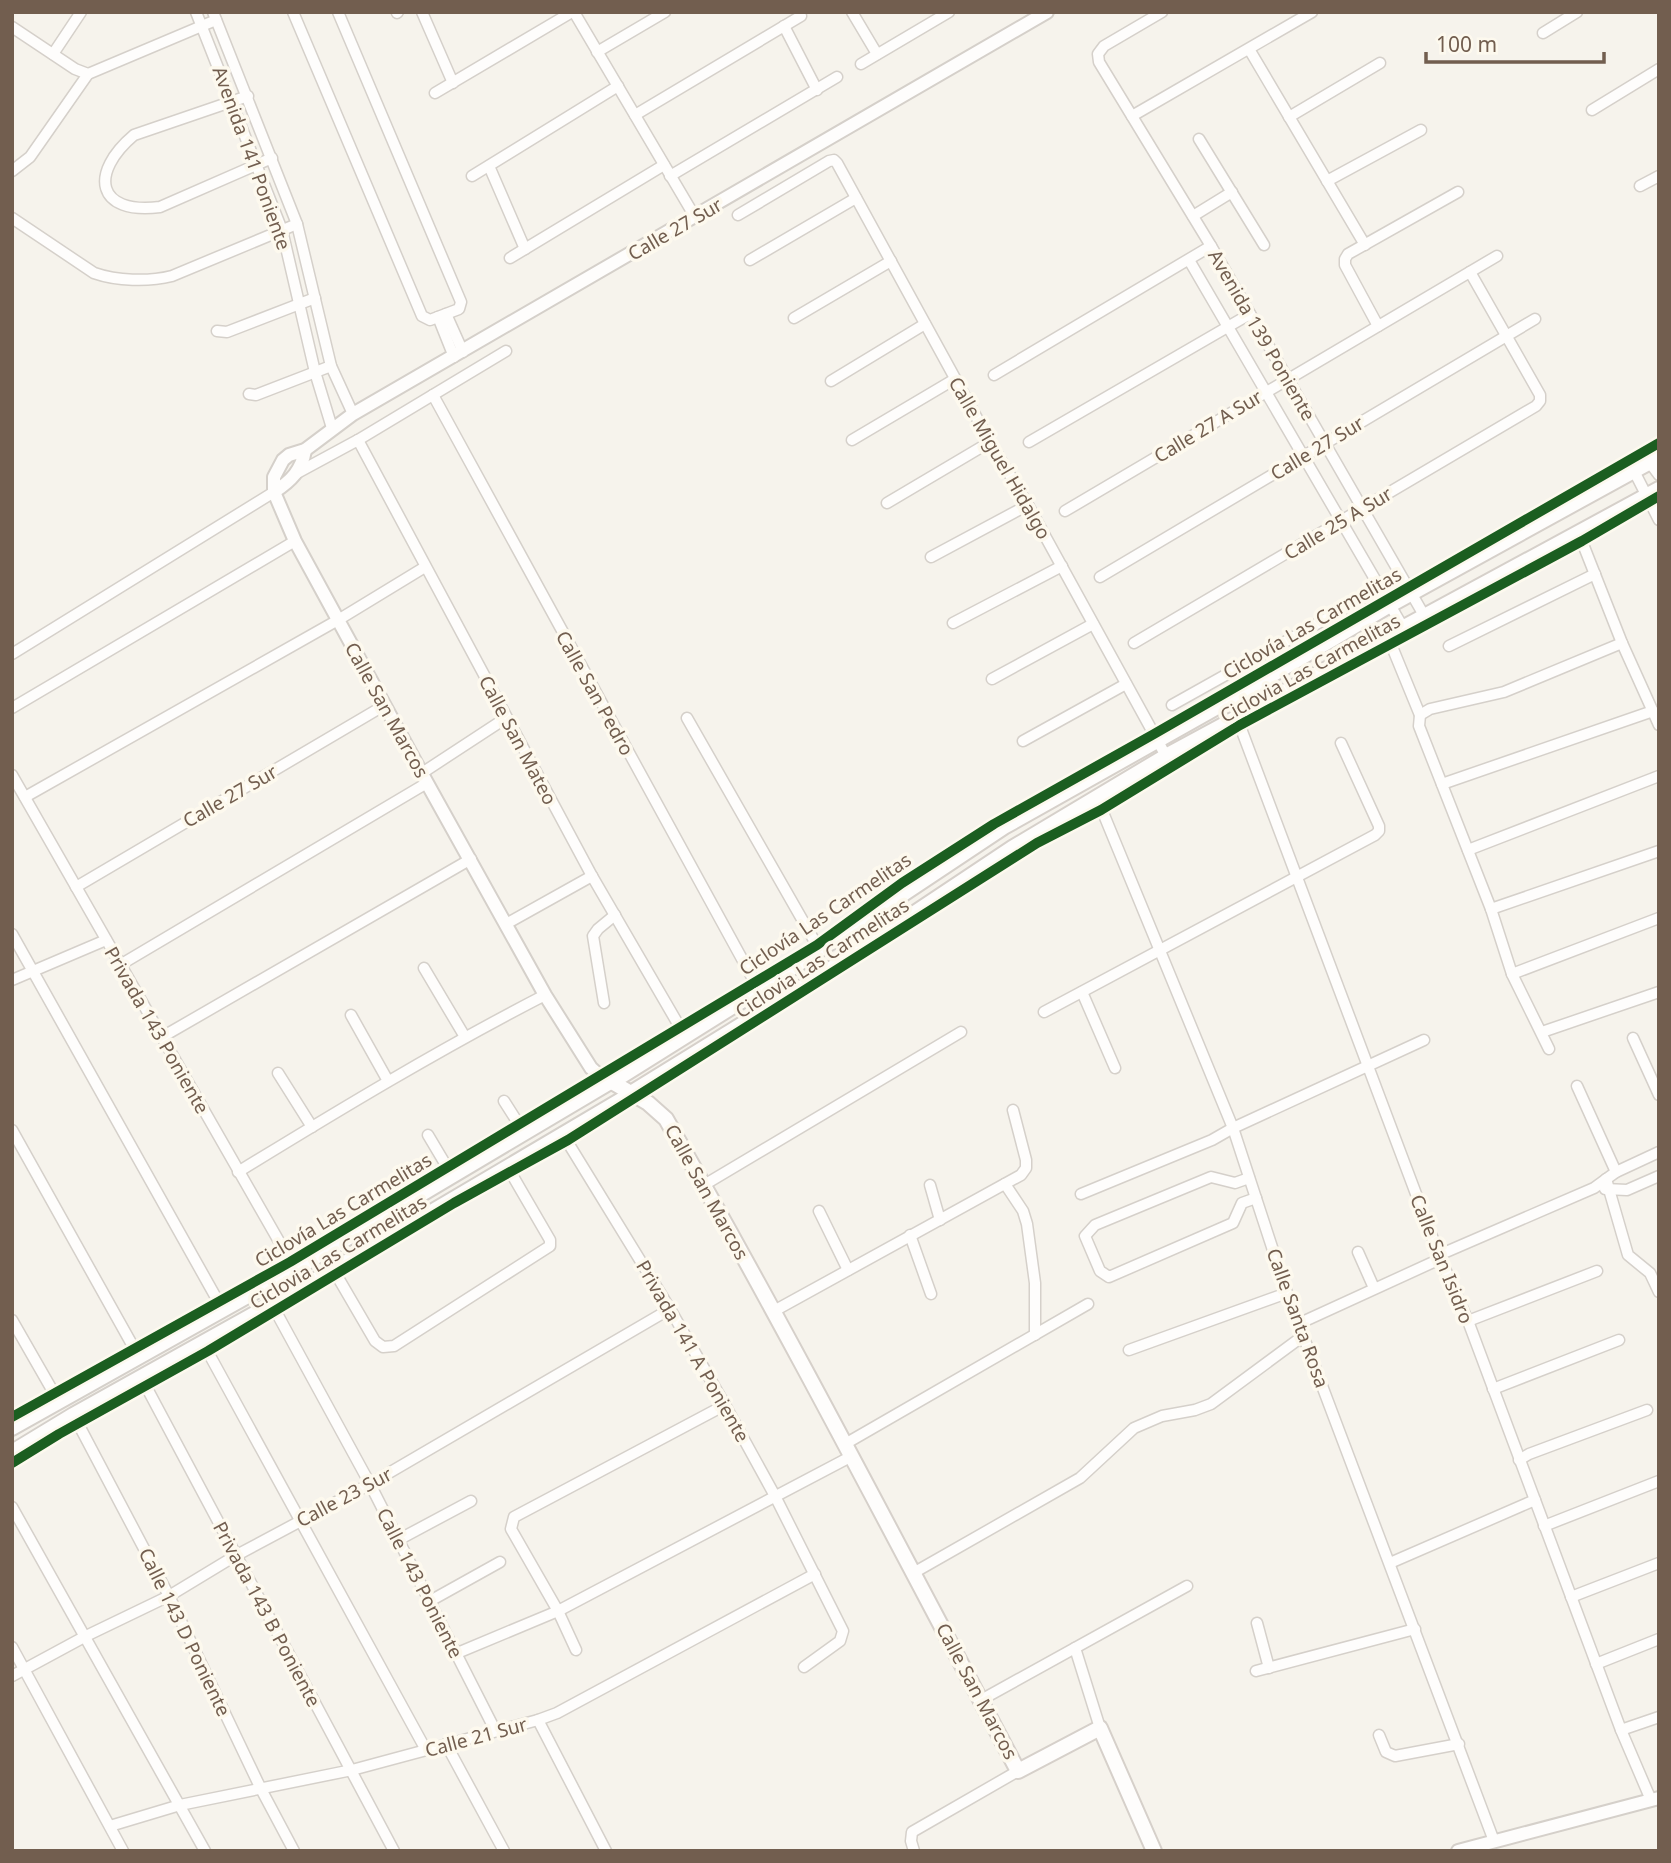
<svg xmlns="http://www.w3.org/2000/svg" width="1671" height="1863" font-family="'Noto Sans',sans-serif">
	<rect width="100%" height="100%" fill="#f6f3ec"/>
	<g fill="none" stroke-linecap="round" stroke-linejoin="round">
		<defs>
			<g id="minor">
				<path d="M 196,12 L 282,230 L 315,372 L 332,428"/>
				<path d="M 213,12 L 297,224 L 331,366 L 353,414"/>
				<path d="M 293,12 L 422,316 L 430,320 L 459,309 L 461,302 L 338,12"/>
				<path d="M 422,12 L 453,83"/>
				<path d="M 574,12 L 695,217"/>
				<path d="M 852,12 L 877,54"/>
				<path d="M 1162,12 L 1104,46 L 1098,54 L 1099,62 L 1211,246 L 1425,617"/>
				<path d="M 397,13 L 398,12"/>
				<path d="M 784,26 L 817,90"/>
				<path d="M 12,27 L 75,69 L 88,74"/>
				<path d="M 1543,33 L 1577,12"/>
				<path d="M 1249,49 L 1365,245"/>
				<path d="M 597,52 L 665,12"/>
				<path d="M 53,54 L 81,12"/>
				<path d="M 861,64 L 949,12"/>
				<path d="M 435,93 L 572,12"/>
				<path d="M 248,96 L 134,135 C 89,173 96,215 160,207 L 272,158"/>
				<path d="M 1592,110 L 1659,69"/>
				<path d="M 635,115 L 801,16"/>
				<path d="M 1132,116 L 1312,12"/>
				<path d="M 1289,117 L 1380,63"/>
				<path d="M 1199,139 L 1264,245"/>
				<path d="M 489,166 L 525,249"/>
				<path d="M 12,171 L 30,157 L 88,74 L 216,20"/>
				<path d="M 472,176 L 618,86"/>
				<path d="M 670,176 L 837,77"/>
				<path d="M 1327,181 L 1421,130"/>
				<path d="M 1640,186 L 1659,176"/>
				<path d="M 738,215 L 829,161 L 834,160 L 837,163 L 990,442 L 1028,505 L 1166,756"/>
				<path d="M 1193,216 L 1232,192"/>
				<path d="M 12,218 L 94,273 C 117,281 148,282 172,276 L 297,224"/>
				<path d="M 510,258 L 664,165"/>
				<path d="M 750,260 L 856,198"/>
				<path d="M 1189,260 L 1404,629"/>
				<path d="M 446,314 L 463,352"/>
				<path d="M 438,317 L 454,357"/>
				<path d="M 794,318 L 891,261"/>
				<path d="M 1378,326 L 1345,265 L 1345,259 L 1348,254 L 1458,192"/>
				<path d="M 217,331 L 227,332 L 315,298"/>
				<path d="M 994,375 L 1211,246"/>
				<path d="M 831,381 L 925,324"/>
				<path d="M 249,394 L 256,395 L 331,366"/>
				<path d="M 433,395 L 759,990"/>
				<path d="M 358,440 L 592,876 L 685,1036"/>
				<path d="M 852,440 L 955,379"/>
				<path d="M 1029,442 L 1250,314"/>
				<path d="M 1650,463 L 1659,475"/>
				<path d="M 1634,471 L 1659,520"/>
				<path d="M 297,473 L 358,440 L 506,351"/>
				<path d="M 887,503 L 990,442"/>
				<path d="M 1065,511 L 1497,256"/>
				<path d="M 1579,534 L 1622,643 L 1659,725"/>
				<path d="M 931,557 L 1028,505"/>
				<path d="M 1100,577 L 1535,319"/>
				<path d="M 953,623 L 1062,566"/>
				<path d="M 1388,637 L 1420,715 L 1419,726 L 1491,909 L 1512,974 L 1549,1049"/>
				<path d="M 1134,643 L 1536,406 L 1540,401 L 1540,395 L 1470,272"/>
				<path d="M 1449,646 L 1595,574"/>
				<path d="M 12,654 L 274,492"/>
				<path d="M 992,679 L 1093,624"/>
				<path d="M 1172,705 L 1381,588"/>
				<path d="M 12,708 L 295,541"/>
				<path d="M 1420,715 L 1430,709 L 1504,692 L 1622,643"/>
				<path d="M 687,718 L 819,949"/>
				<path d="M 1237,718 L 1439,1255 L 1468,1321 L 1621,1730 L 1651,1800"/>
				<path d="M 1023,741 L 1126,684"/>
				<path d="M 422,773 L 506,718"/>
				<path d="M 12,775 L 304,1285"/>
				<path d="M 1442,784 L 1653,711"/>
				<path d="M 25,797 L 338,620 L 425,567"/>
				<path d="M 1097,798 L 1233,1128 L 1287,1293 L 1494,1841"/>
				<path d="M 1468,850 L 1659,776"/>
				<path d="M 76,887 L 385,705"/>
				<path d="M 1491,909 L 1659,851"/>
				<path d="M 506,924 L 592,876"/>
				<path d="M 12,934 L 223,1310"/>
				<path d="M 120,965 L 427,783"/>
				<path d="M 424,968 L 465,1037"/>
				<path d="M 1512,974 L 1659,918"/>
				<path d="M 12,980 L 106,940"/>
				<path d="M 1082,992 L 1115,1068"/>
				<path d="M 604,1003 L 593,936 L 598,929 L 615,915"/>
				<path d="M 1044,1012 L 1375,835 L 1379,831 L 1379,826 L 1341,743"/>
				<path d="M 351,1015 L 388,1081"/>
				<path d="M 1542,1032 L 1659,992"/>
				<path d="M 162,1037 L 471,859"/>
				<path d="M 1633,1038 L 1659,1095"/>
				<path d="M 278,1073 L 312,1127"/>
				<path d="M 1577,1086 L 1616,1172"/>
				<path d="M 504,1101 L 525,1134"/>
				<path d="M 12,1130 L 139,1357"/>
				<path d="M 562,1133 L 670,1309 L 725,1405 L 775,1496 L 843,1631 L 840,1641 L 804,1667"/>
				<path d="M 428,1135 L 453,1177"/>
				<path d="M 238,1172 C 339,1110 440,1049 545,995"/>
				<path d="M 1249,1178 L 1235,1183 L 1211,1177 L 1095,1225 L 1085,1236 L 1100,1271 L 1109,1277 L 1233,1223 L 1242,1203 L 1256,1198"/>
				<path d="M 1606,1179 L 1628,1255 L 1650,1273 L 1659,1292"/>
				<path d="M 1005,1184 L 1023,1211 L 1027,1224 L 1035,1283 L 1035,1335"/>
				<path d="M 704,1185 L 961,1032"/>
				<path d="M 930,1185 L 940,1220"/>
				<path d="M 1605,1189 L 1627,1190 L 1659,1176"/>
				<path d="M 1081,1194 L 1212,1140 L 1233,1128 L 1424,1040"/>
				<path d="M 819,1211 L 848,1270"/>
				<path d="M 910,1235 L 931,1294"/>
				<path d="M 1358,1252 L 1374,1288"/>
				<path d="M 1439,1255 L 1594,1188 L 1616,1172 L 1659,1152"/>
				<path d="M 333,1269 L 375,1341 L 383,1347 L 394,1346 L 550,1246 L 550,1240 L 507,1166"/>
				<path d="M 263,1288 L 370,1484 L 495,1730"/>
				<path d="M 774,1311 L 1021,1175 L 1026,1168 L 1026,1160 L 1013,1110"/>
				<path d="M 12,1320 L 59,1402"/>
				<path d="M 1468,1321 L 1597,1271"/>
				<path d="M 1298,1324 L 1440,1259"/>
				<path d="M 203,1343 L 426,1750"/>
				<path d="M 1129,1350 L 1287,1293"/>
				<path d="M 141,1377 L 394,1851"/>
				<path d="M 1493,1389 L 1619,1340"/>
				<path d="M 73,1414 L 169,1596 L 261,1789 L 294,1851"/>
				<path d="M 845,1444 L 1088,1304"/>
				<path d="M 1519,1460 L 1529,1454 L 1647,1410"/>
				<path d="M 12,1507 L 205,1851"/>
				<path d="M 1544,1526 L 1659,1481"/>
				<path d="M 398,1540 L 471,1501"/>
				<path d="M 1390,1563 L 1535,1500"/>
				<path d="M 915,1572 L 1080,1478 L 1134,1428 L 1162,1416 L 1195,1410 L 1211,1404 L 1303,1336"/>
				<path d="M 1571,1597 L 1659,1563"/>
				<path d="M 430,1601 L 500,1562"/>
				<path d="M 1257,1623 L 1269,1668"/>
				<path d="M 12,1647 L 123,1851"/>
				<path d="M 1075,1648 L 1100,1728"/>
				<path d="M 576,1650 L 558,1611 L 511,1529 L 514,1517 L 725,1405"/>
				<path d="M 455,1654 L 558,1611 L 852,1456"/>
				<path d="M 1596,1664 L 1659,1639"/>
				<path d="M 1256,1671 L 1415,1629"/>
				<path d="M 12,1676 L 86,1636 L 169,1596 L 235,1556 L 370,1484 L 670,1309"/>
				<path d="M 981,1700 L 1187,1586"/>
				<path d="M 538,1720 L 606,1851"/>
				<path d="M 1621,1730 L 1659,1717"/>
				<path d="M 1379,1735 L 1386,1752 L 1395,1756 L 1459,1744"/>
				<path d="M 446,1744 L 504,1851"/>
				<path d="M 110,1826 L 180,1805 L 352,1770 L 538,1720 L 557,1713 L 815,1574"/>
				<path d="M 914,1851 L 911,1841 L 912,1832 L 1018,1771"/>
			</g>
			<g id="tertiary">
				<path d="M 274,492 C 291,481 302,470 305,450"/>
				<path d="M 612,1082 L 600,1076 L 591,1068 L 545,995 L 427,783 L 295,541 L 274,492 L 274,477 L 283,460 L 289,455 L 305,450 L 353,414 L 1047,12"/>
				<path d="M 12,1429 L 294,1271 L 612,1082"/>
				<path d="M 12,1451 L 73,1414 L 333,1269 L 631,1093"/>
				<path d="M 1458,1851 L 1659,1798"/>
			</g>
			<g id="secondary">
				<path d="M 631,1093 L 817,978 L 1012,848 L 1166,756 L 1659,489"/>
				<path d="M 1154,1851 L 1100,1728 L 1018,1771 C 902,1553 789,1333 666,1119 L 648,1103 L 612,1082 L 759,990 L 1004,827 L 1228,701 L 1390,605 L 1659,457"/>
			</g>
		</defs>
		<use href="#minor" stroke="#d5d0ca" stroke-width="13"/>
		<use href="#tertiary" stroke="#d5d0ca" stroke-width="16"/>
		<use href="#secondary" stroke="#d6d0ca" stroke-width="18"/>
		<use href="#minor" stroke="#fefdfc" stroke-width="10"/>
		<use href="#tertiary" stroke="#fefdfc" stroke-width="12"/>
		<use href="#secondary" stroke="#fefdfc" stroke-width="14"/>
		<defs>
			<g id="cycleway">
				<path d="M 12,1417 L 290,1262 L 817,945 L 902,883 L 994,824 L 1154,734 L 1659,443"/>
				<path d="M 12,1463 L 59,1434 L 208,1351 L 454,1203 L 568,1140 L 1037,843 L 1101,810 L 1240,725 L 1582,541 L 1659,496"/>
			</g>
		</defs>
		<use href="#cycleway" stroke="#fdf9ee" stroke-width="15"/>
		<use href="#cycleway" stroke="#1b5e20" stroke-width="10"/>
	</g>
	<g text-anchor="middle" stroke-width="7" stroke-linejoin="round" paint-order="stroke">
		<g font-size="19" fill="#725e4f" stroke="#fdf9ee">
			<text transform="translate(252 158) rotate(70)" y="7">Avenida 141 Poniente</text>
			<text transform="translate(675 229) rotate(-30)" y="7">Calle 27 Sur</text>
			<text transform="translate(1262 335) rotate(60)" y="7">Avenida 139 Poniente</text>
			<text transform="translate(1208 426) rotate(-31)" y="7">Calle 27 A Sur</text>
			<text transform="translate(1317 448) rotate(-31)" y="7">Calle 27 Sur</text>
			<text transform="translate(1000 458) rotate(60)" y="7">Calle Miguel Hidalgo</text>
			<text transform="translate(1338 523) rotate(-31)" y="7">Calle 25 A Sur</text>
			<text transform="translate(1312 623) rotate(-30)" y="7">Ciclovía Las Carmelitas</text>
			<text transform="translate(1310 668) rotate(-29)" y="7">Ciclovia Las Carmelitas</text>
			<text transform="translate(595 693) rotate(61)" y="7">Calle San Pedro</text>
			<text transform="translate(387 710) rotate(61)" y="7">Calle San Marcos</text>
			<text transform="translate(518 740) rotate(62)" y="7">Calle San Mateo</text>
			<text transform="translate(230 796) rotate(-30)" y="7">Calle 27 Sur</text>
			<text transform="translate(825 914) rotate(-34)" y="7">Ciclovía Las Carmelitas</text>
			<text transform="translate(822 958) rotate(-33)" y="7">Ciclovia Las Carmelitas</text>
			<text transform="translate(157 1030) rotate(60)" y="7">Privada 143 Poniente</text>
			<text transform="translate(707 1192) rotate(61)" y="7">Calle San Marcos</text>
			<text transform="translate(343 1210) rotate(-31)" y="7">Ciclovía Las Carmelitas</text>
			<text transform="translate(338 1252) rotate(-31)" y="7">Ciclovia Las Carmelitas</text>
			<text transform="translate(1442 1259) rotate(68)" y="7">Calle San Isidro</text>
			<text transform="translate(1298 1318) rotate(70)" y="7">Calle Santa Rosa</text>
			<text transform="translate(693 1351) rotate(60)" y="7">Privada 141 A Poniente</text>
			<text transform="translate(344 1497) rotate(-28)" y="7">Calle 23 Sur</text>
			<text transform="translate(420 1583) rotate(63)" y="7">Calle 143 Poniente</text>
			<text transform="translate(267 1614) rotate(62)" y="7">Privada 143 B Poniente</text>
			<text transform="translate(185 1632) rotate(64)" y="7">Calle 143 D Poniente</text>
			<text transform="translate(977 1691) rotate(62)" y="7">Calle San Marcos</text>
			<text transform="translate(476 1737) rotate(-15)" y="7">Calle 21 Sur</text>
		</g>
	</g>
	<rect width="1671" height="1863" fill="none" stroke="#725e4f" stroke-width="28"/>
	<path d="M1426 52v10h178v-10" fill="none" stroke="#725e4f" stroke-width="3.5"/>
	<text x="1436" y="52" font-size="21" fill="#725e4f" stroke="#fdf9ee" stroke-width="5" paint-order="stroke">100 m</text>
</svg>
